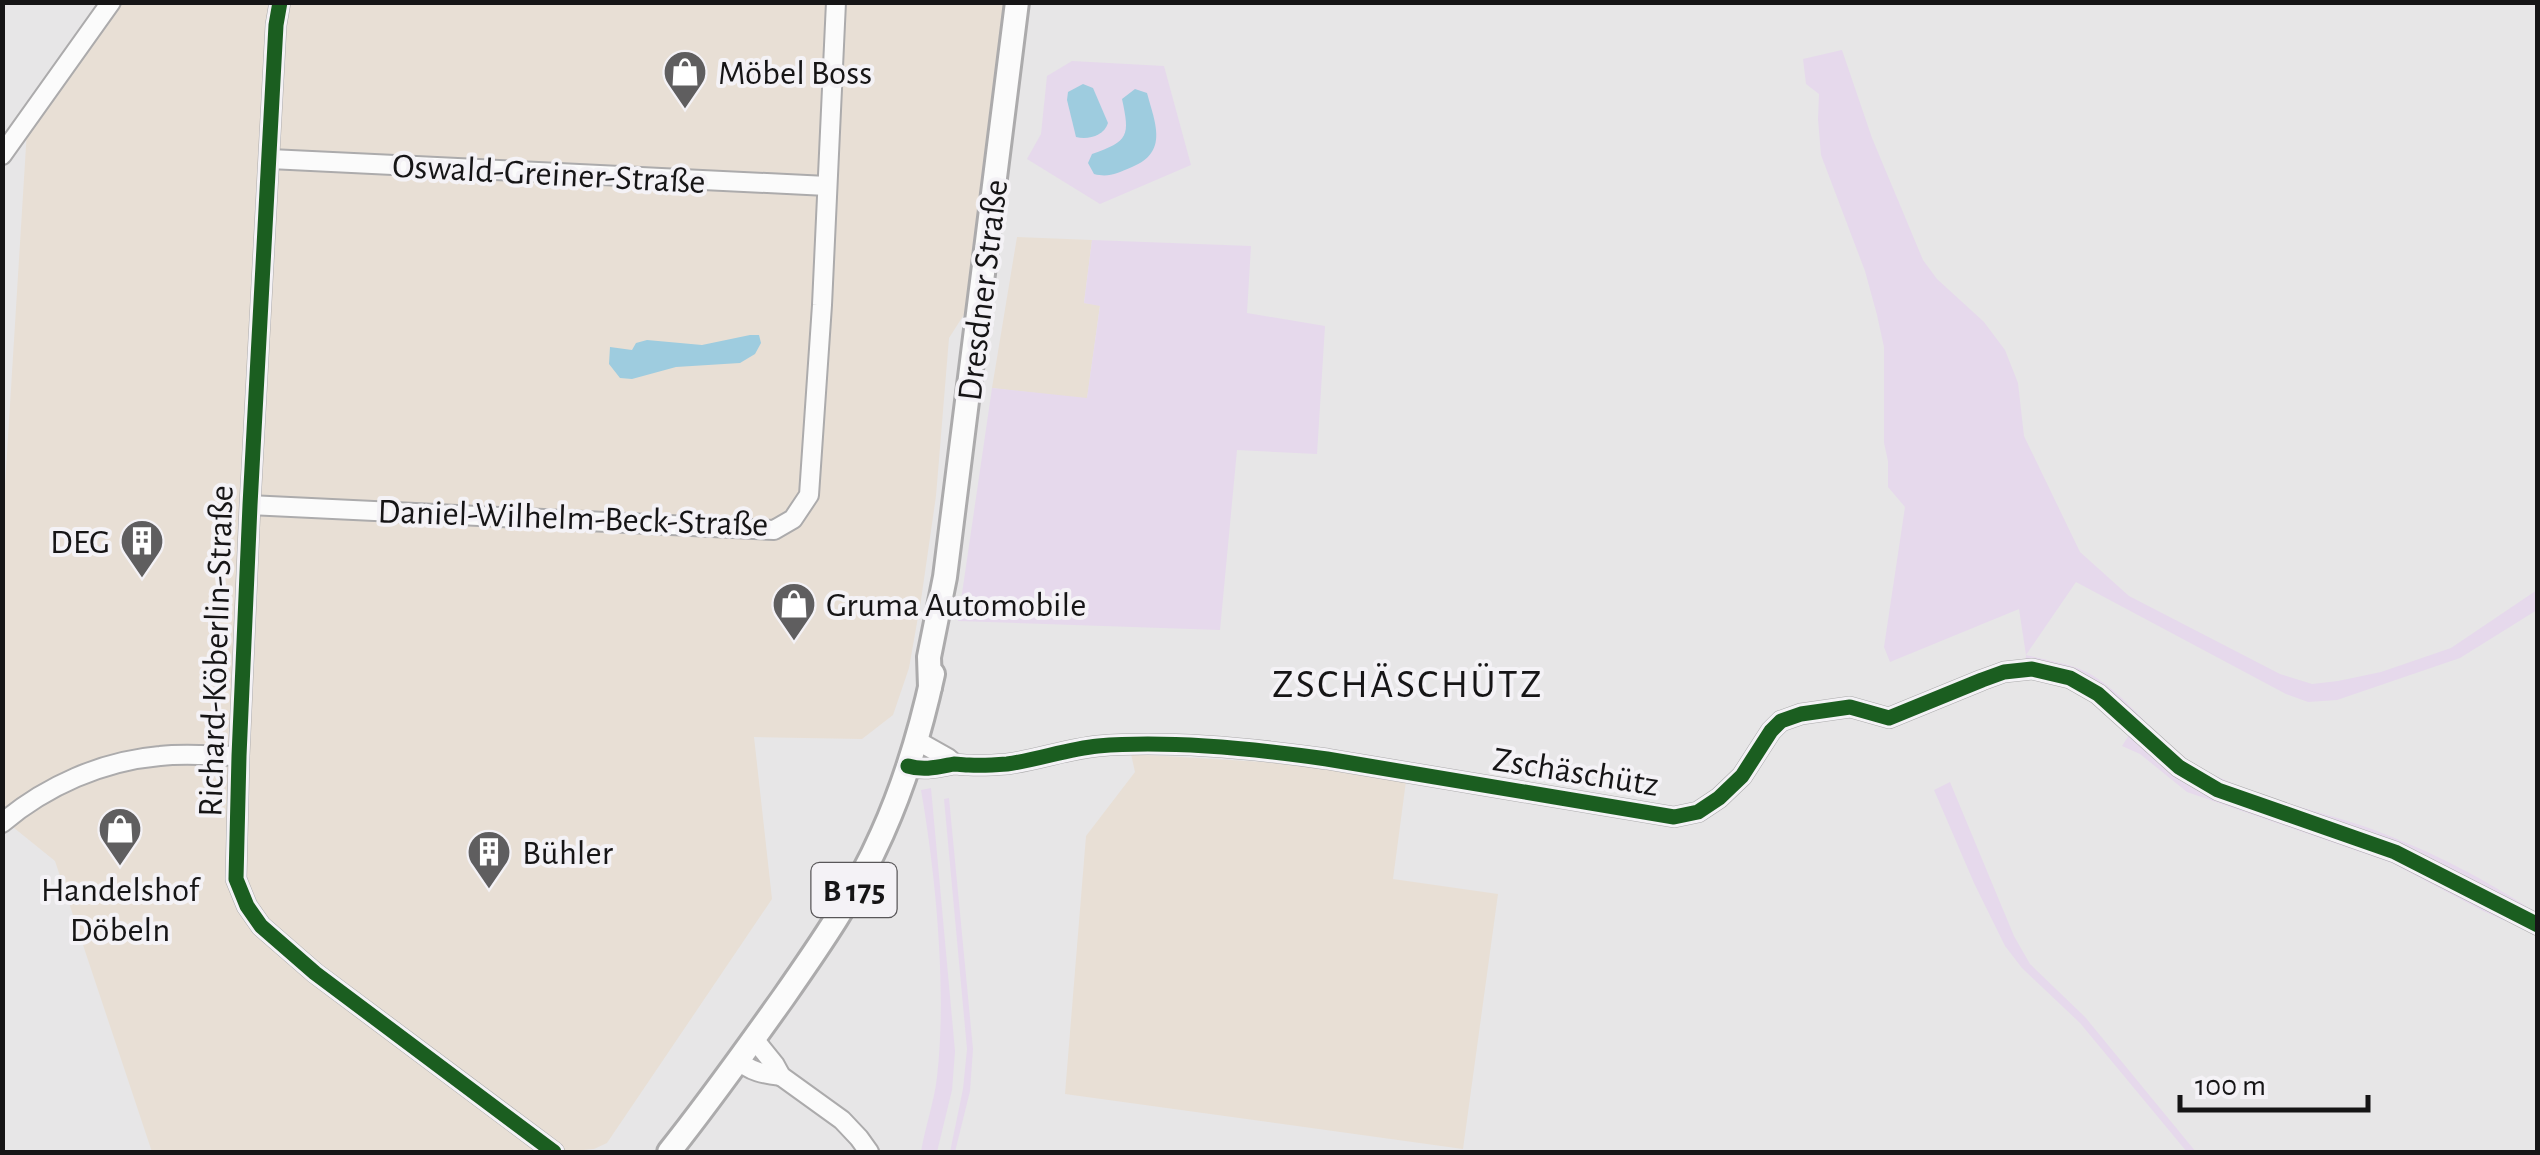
<svg xmlns="http://www.w3.org/2000/svg" width="2540" height="1155" font-family="'Alegreya Sans',sans-serif">
	<rect width="100%" height="100%" fill="#e7e6e7"/>
	<g fill="#e8dfd5">
		<path d="M 120,3 L 1008,3 L 972,302 L 949,338 L 936,496 L 921,600 L 909,668 L 893,715 L 862,739 L 754,737 L 772,899 L 607,1143 L 594,1149 L 583,1150 L 581,1152 L 152,1152 L 55,861 L 3,819 L 3,518 L 27,130 Z"/>
		<path d="M 1017,237 L 1092,240 L 1084,303 L 1100,305 L 1087,399 L 992,388 Z"/>
		<path d="M 1131,754 L 1297,764 L 1406,781 L 1393,879 L 1498,894 L 1463,1149 L 1065,1094 L 1086,836 L 1135,772 Z"/>
	</g>
	<g fill="#e6d9ec">
		<path d="M 1842,50 L 1872,138 L 1923,260 L 1937,279 L 1984,322 L 2005,350 L 2018,383 L 2024,436 L 2080,552 L 2129,596 L 2280,674 L 2312,684 L 2338,681 L 2381,672 L 2451,648 L 2537,590 L 2537,610 L 2460,658 L 2337,700 L 2308,702 L 2286,694 L 2076,582 L 2026,655 C 2047,661 2074,664 2092,675 C 2133,700 2159,746 2202,769 C 2251,795 2307,808 2360,825 C 2422,846 2483,878 2537,913 L 2537,921 L 2192,772 L 2131,715 L 2025,666 L 2026,655 L 2019,609 L 1890,662 L 1884,647 L 1905,507 L 1888,487 L 1888,461 L 1884,443 L 1884,347 L 1877,315 L 1865,271 L 1821,155 L 1818,119 L 1819,94 L 1806,84 L 1803,59 Z"/>
		<path d="M 1072,61 L 1164,66 L 1191,165 L 1100,204 L 1027,159 L 1041,134 L 1047,76 Z"/>
		<path d="M 1092,240 L 1251,246 L 1247,313 L 1325,326 L 1317,454 L 1237,450 L 1220,630 L 958,621 L 992,388 L 1087,398 L 1100,306 L 1084,303 Z"/>
		<path d="M 2131,732 L 2164,763 L 2357,842 L 2537,930 L 2537,935 L 2483,911 L 2392,863 L 2187,792 L 2140,754 L 2122,746 Z"/>
		<path d="M 1950,782 L 2014,936 L 2030,964 L 2085,1017 L 2196,1152 L 2187,1152 L 2080,1023 L 2022,968 L 2005,946 L 1974,883 L 1934,790 Z"/>
		<path d="M 931,788 L 955,1051 L 952,1090 L 937,1152 L 921,1152 C 925,1127 934,1103 937,1077 C 947,991 936,876 921,790 Z"/>
		<path d="M 949,798 L 973,1049 L 970,1091 L 955,1152 L 950,1152 L 963,1089 L 967,1049 L 944,799 Z"/>
	</g>
	<g fill="#9eccdf">
		<path d="M 1083,84 L 1093,88 L 1108,123 C 1104,136 1088,140 1076,137 L 1067,100 L 1068,92 Z"/>
		<path d="M 1135,89 L 1147,93 C 1155,123 1169,152 1132,167 C 1117,173 1109,178 1094,174 L 1088,163 L 1092,154 C 1129,141 1130,136 1122,99 Z"/>
		<path d="M 750,335 L 759,335 L 761,343 L 755,354 L 740,363 L 676,367 L 632,379 L 620,378 L 609,364 L 610,347 L 632,350 L 636,343 L 647,340 L 702,345 Z"/>
	</g>
	<g fill="none" stroke-linecap="round" stroke-linejoin="round">
		<defs>
			<g id="minor">
				<path d="M 280,2 L 276,25 L 250,505 L 239,756 L 236,879 L 247,906 L 261,926 L 315,973 L 554,1152"/>
				<path d="M 2,155 L 111,2"/>
				<path d="M 270,159 L 827,186"/>
				<path d="M 250,505 L 774,530 L 793,519 L 809,495 L 822,305 L 836,2"/>
				<path d="M 916,740 L 948,758 L 955,764"/>
				<path d="M 908,766 C 924,771 938,767 954,764 C 956,764 966,765 969,765 C 981,766 995,765 1007,764 C 1038,760 1067,749 1098,746 C 1169,740 1257,749 1327,759 L 1674,817 L 1698,812 L 1719,798 L 1742,776 L 1771,731 L 1781,721 L 1801,714 L 1850,707 L 1889,718 L 1982,680 L 2004,672 L 2032,669 L 2070,678 L 2098,694 L 2179,767 L 2218,790 L 2395,852 L 2538,925"/>
				<path d="M 2,823 C 46,786 102,761 160,756 C 186,753 213,756 239,756"/>
				<path d="M 754,1039 L 775,1065 L 781,1076 L 842,1120 L 859,1138 L 869,1152"/>
				<path d="M 739,1060 C 749,1072 766,1074 781,1076"/>
			</g>
			<g id="major">
				<path d="M 930,687 L 929,657 L 945,577 L 1017,2"/>
				<path d="M 669,1152 C 709,1102 746,1050 783,998 C 820,945 856,893 882,834 C 905,783 921,729 933,674"/>
			</g>
		</defs>
		<use href="#minor" stroke="#acabac" stroke-width="22"/>
		<use href="#major" stroke="#acabac" stroke-width="28"/>
		<use href="#minor" stroke="#fbfbfb" stroke-width="18"/>
		<use href="#major" stroke="#fbfbfb" stroke-width="22"/>
		<defs>
			<g id="cycleway">
				<path d="M 280,2 L 276,25 L 250,505 L 239,756 L 236,879 L 247,906 L 261,926 L 315,973 L 554,1152"/>
				<path d="M 908,766 C 924,771 938,767 954,764 C 956,764 966,765 969,765 C 981,766 995,765 1007,764 C 1038,760 1067,749 1098,746 C 1169,740 1257,749 1327,759 L 1674,817 L 1698,812 L 1719,798 L 1742,776 L 1771,731 L 1781,721 L 1801,714 L 1850,707 L 1889,718 L 1982,680 L 2004,672 L 2032,669 L 2070,678 L 2098,694 L 2179,767 L 2218,790 L 2395,852 L 2538,925"/>
			</g>
		</defs>
		<use href="#cycleway" stroke="#f4f2f6" stroke-width="21"/>
		<use href="#cycleway" stroke="#1b5e20" stroke-width="15"/>
	</g>
	<defs>
		<symbol id="shop-pin" viewBox="-11 -11 22 30"><path d="M0 17L-7.5 6A9.5 9.5 0 1 1 7.5 6Z" fill="#5f5e5f" stroke="#f4f2f6"/><path d="M-5-2.5h2.3a2.7 3.5 0 0 1 5.4 0H5L5.5 6h-11ZM-1.5-2.5h3a1.5 2.3 0 0 0-3 0Z" fill="#fff"/></symbol>
		<symbol id="building-pin" viewBox="-11 -11 22 30"><path d="M0 17L-7.5 6A9.5 9.5 0 1 1 7.5 6Z" fill="#5f5e5f" stroke="#f4f2f6"/><path d="M-4-6H4V6H1V3H-1V6H-4ZM-2.5-4.3h1.7v1.8h-1.7ZM.8-4.3h1.7v1.8H.8ZM-2.5-1h1.7V.8h-1.7ZM.8-1h1.7V.8H.8Z" fill="#fff"/></symbol>
	</defs>
	<g fill-rule="evenodd">
		<use href="#shop-pin" x="660" y="47" width="50" height="68"/>
		<use href="#building-pin" x="117" y="516" width="50" height="68"/>
		<use href="#shop-pin" x="769" y="579" width="50" height="68"/>
		<use href="#shop-pin" x="95" y="804" width="50" height="68"/>
		<use href="#building-pin" x="464" y="827" width="50" height="68"/>
	</g>
	<g text-anchor="middle" stroke-width="8" stroke-linejoin="round" paint-order="stroke">
		<rect fill="#f4f2f6" stroke="#595759" stroke-width="2.5" x="811.5" y="863" width="85" height="54" rx="8"/>
		<g font-size="32" font-weight="bold" fill="#161516">
			<text x="854" y="901">B 175</text>
		</g>
		<g font-size="35" fill="#161516" stroke="#f4f2f6" text-anchor="start">
			<text x="718" y="84">Möbel Boss</text>
			<text x="110" y="553" text-anchor="end">DEG</text>
			<text x="826" y="616">Gruma Automobile</text>
			<text x="522" y="864">Bühler</text>
			<text x="120" y="901" text-anchor="middle">Handelshof<tspan x="120" dy="40">Döbeln</tspan></text>
		</g>
		<g font-size="35" fill="#161516" stroke="#f4f2f6">
			<text transform="translate(549 173) rotate(3)" y="12">Oswald-Greiner-Straße</text>
			<text transform="translate(982 290) rotate(-83)" y="12">Dresdner Straße</text>
			<text transform="translate(573 517) rotate(2)" y="12">Daniel-Wilhelm-Beck-Straße</text>
			<text transform="translate(215 651) rotate(-88)" y="12">Richard-Köberlin-Straße</text>
			<text transform="translate(1576 771) rotate(9)" y="12">Zschäschütz</text>
		</g>
		<g font-size="40" letter-spacing="2.5" fill="#161516" stroke="#f4f2f6">
			<text x="1408" y="697">ZSCHÄSCHÜTZ</text>
		</g>
	</g>
	<rect width="2540" height="1155" fill="none" stroke="#161516" stroke-width="10"/>
	<path d="M2180 1095v15h188v-15" fill="none" stroke="#161516" stroke-width="5"/>
	<text x="2195" y="1095" font-size="30" fill="#161516" stroke="#f4f2f6" stroke-width="8" paint-order="stroke">100 m</text>
</svg>
